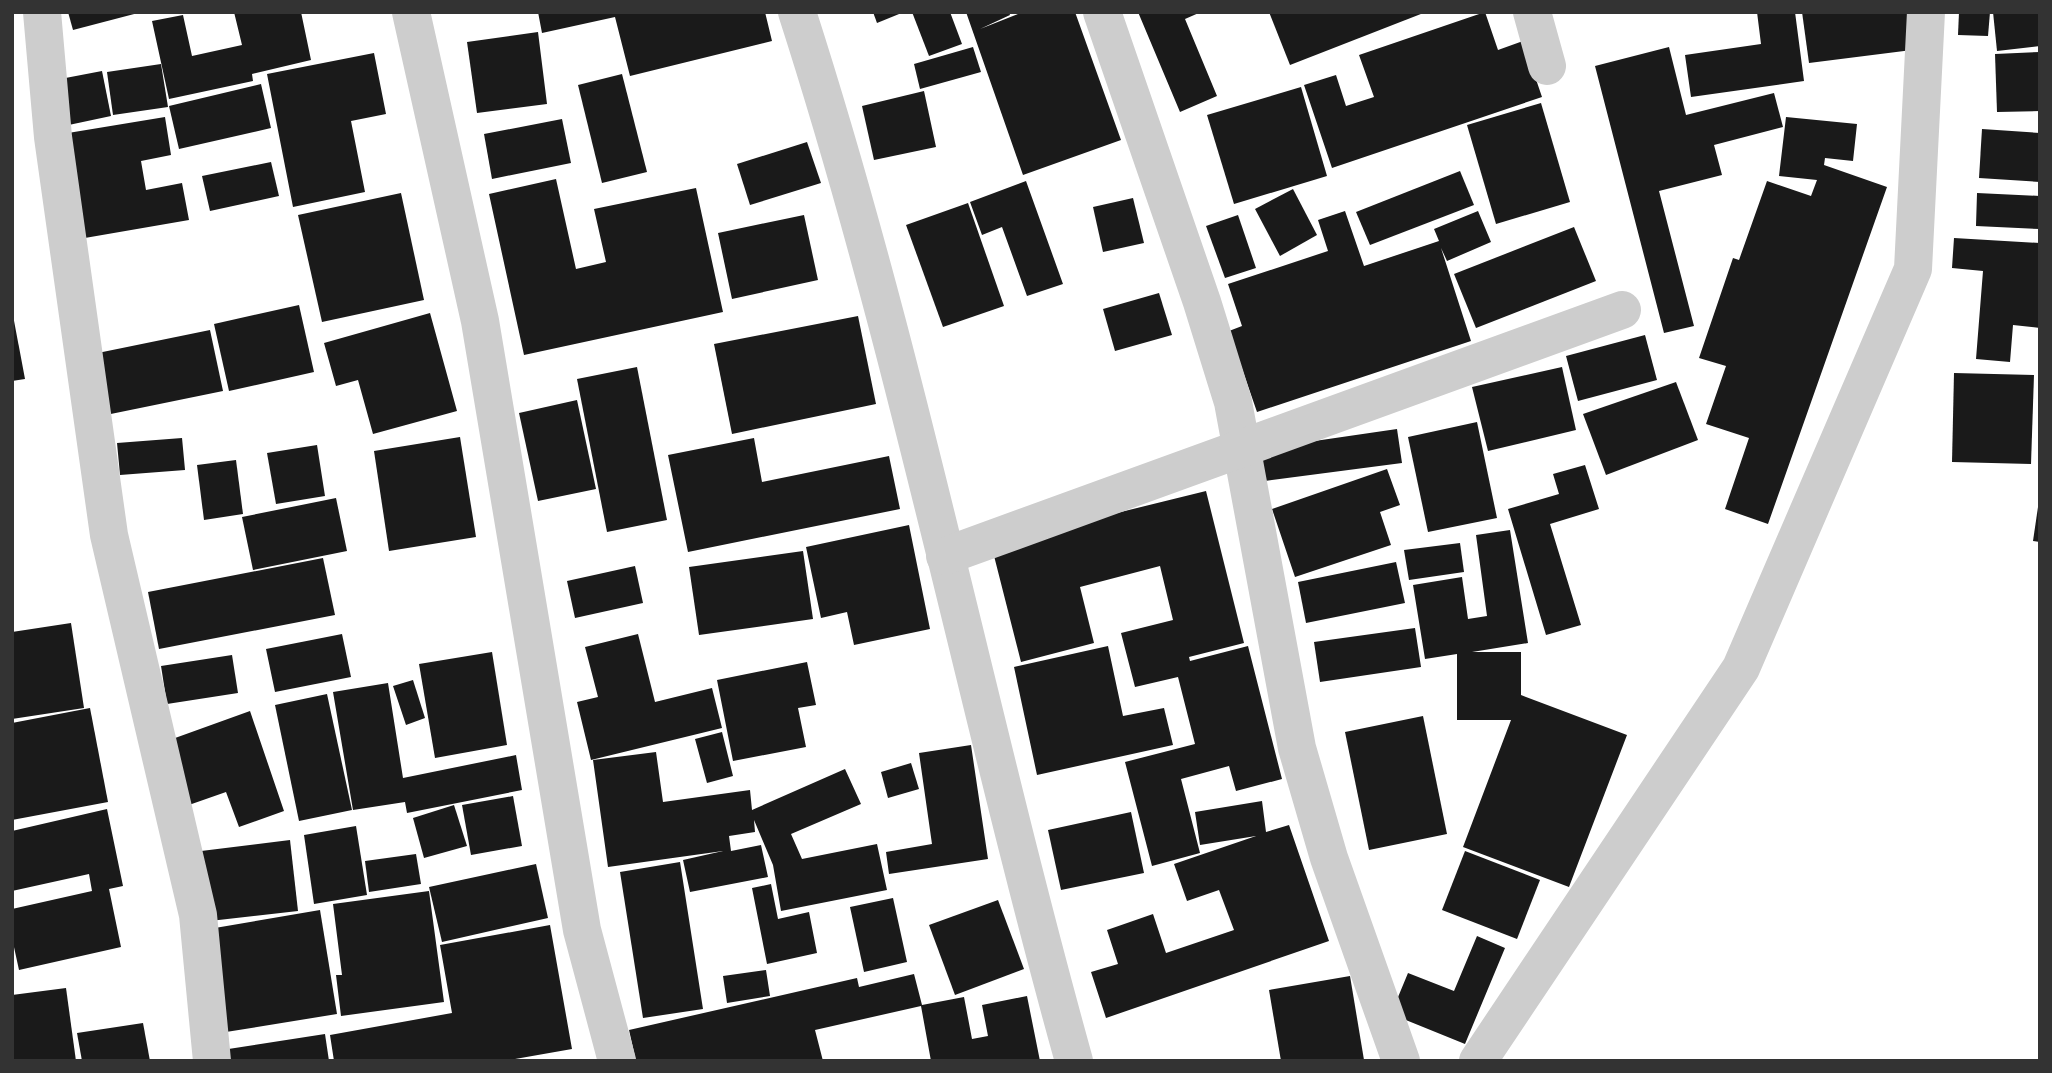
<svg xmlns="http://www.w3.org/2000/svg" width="2052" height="1073" font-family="Barlow,sans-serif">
	<rect width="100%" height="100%" fill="#fff"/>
	<g fill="#1a1a1a">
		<path d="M 68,12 L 137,12 L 138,13 L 73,30 Z"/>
		<path d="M 234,12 L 301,12 L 311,60 L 252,74 L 253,81 L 169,99 L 152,21 L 183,15 L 192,56 L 242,45 Z"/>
		<path d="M 538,12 L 765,12 L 772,41 L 630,76 L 615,17 L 542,33 Z"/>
		<path d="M 873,12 L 904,12 L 877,23 Z"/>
		<path d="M 912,12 L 950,12 L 962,44 L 929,56 Z"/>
		<path d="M 966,12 L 1009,12 L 1010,15 L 980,29 L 1023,12 L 1075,12 L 1121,140 L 1023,175 Z"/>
		<path d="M 1138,12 L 1201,12 L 1185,19 L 1217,96 L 1180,112 Z"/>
		<path d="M 1269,12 L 1426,12 L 1290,65 Z"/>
		<path d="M 1485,12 L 1498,50 L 1523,41 L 1542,97 L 1332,168 L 1304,85 L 1336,75 L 1346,106 L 1374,97 L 1359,55 Z"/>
		<path d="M 1757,12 L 1795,12 L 1804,81 L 1691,97 L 1685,55 L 1761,44 Z"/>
		<path d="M 1802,12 L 1907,12 L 1912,50 L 1809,63 Z"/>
		<path d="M 1959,12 L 1990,12 L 1988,36 L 1958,35 Z"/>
		<path d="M 1993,12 L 2040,12 L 2040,46 L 1997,51 Z"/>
		<path d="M 538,32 L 547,104 L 477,113 L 467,42 Z"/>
		<path d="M 973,47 L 981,72 L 920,89 L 914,64 Z"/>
		<path d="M 1669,47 L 1686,115 L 1774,93 L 1783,127 L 1714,145 L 1722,175 L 1659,191 L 1694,326 L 1664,333 L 1595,66 Z"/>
		<path d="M 2040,52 L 2040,111 L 1997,112 L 1995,54 Z"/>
		<path d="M 374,53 L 386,114 L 351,121 L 365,192 L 293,207 L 267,74 Z"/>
		<path d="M 161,64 L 168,107 L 113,115 L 107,72 Z"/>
		<path d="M 102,71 L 111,116 L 64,126 L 55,80 Z"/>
		<path d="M 622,74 L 647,172 L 602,183 L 578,85 Z"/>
		<path d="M 261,84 L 271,128 L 179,149 L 169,106 Z"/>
		<path d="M 1301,87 L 1327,176 L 1234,204 L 1207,115 Z"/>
		<path d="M 924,91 L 936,147 L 874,160 L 862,106 Z"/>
		<path d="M 1541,103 L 1570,202 L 1496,224 L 1467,125 Z"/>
		<path d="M 165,117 L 171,155 L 141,161 L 146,190 L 182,183 L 189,220 L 79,239 L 62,134 Z"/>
		<path d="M 1786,117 L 1857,124 L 1853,161 L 1825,158 L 1824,165 L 1887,187 L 1768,524 L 1725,509 L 1749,438 L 1706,424 L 1726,366 L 1699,358 L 1733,258 L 1739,260 L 1767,181 L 1811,196 L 1817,180 L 1779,176 Z"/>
		<path d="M 562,119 L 571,163 L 492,179 L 484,134 Z"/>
		<path d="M 1982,129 L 2040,133 L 2040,182 L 1979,178 Z"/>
		<path d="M 807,142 L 821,183 L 750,205 L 737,164 Z"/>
		<path d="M 271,162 L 279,196 L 210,211 L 202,176 Z"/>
		<path d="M 1460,171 L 1474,205 L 1370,245 L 1356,212 Z"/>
		<path d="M 556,179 L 576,269 L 606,262 L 594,209 L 696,188 L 723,312 L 524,355 L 489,194 Z"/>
		<path d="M 1026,181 L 1063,284 L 1027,296 L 1002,227 L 982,235 L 970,202 Z"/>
		<path d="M 1293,189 L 1317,235 L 1280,256 L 1255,209 Z"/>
		<path d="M 401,193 L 424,300 L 322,322 L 298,215 Z"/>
		<path d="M 1977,193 L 2040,196 L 2040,229 L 1976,226 Z"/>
		<path d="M 1133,198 L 1144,243 L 1103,252 L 1093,207 Z"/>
		<path d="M 968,203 L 1004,306 L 943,327 L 906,225 Z"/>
		<path d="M 1345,211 L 1364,266 L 1439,241 L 1434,229 L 1478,211 L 1491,242 L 1447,261 L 1441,248 L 1471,341 L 1257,412 L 1229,331 L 1242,326 L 1228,284 L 1328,251 L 1318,220 Z"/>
		<path d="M 804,215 L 818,280 L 732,299 L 718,233 Z"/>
		<path d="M 1238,215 L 1256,268 L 1225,278 L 1206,226 Z"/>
		<path d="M 1574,227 L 1596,281 L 1476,328 L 1454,274 Z"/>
		<path d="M 1954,238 L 2040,243 L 2040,328 L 2013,325 L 2010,362 L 1976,359 L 1983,271 L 1952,268 Z"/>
		<path d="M 1159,293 L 1172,335 L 1115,351 L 1103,309 Z"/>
		<path d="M 299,305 L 314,372 L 229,391 L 214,324 Z"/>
		<path d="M 12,310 L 25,379 L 12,381 Z"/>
		<path d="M 430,313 L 457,411 L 373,434 L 358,380 L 336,386 L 324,343 Z"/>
		<path d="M 858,316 L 876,404 L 732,434 L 714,344 Z"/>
		<path d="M 210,330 L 223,391 L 101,416 L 88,355 Z"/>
		<path d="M 1645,335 L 1657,380 L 1578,401 L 1566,356 Z"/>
		<path d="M 637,367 L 667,520 L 607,532 L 577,379 Z"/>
		<path d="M 1562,367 L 1576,430 L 1488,451 L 1472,387 Z"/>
		<path d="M 1954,373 L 2034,375 L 2031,464 L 1952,462 Z"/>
		<path d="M 1676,382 L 1698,440 L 1606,475 L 1583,414 Z"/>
		<path d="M 577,400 L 596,489 L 538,501 L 519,413 Z"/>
		<path d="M 1477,422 L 1497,518 L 1428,532 L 1408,437 Z"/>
		<path d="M 1397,429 L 1402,463 L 1265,481 L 1260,449 Z"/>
		<path d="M 460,437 L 476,537 L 389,551 L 374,451 Z"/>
		<path d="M 182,438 L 185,470 L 120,475 L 117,443 Z"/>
		<path d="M 754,438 L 762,482 L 889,456 L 900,509 L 688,552 L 668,455 Z"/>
		<path d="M 317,445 L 325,496 L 276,504 L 267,453 Z"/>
		<path d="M 236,460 L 243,514 L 204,520 L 197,465 Z"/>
		<path d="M 1585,465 L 1599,509 L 1550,524 L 1581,625 L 1546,635 L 1508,509 L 1559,494 L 1553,474 Z"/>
		<path d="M 1387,469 L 1400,505 L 1380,512 L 1391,545 L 1295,577 L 1272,509 Z"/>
		<path d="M 1206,491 L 1244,643 L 1189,657 L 1190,661 L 1248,646 L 1282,779 L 1236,791 L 1229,766 L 1181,779 L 1200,853 L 1152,866 L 1125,762 L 1195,744 L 1178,677 L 1135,687 L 1121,633 L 1173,620 L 1160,566 L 1080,587 L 1094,643 L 1021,662 L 991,544 Z"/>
		<path d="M 336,498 L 347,551 L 253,570 L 242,517 Z"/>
		<path d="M 2038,507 L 2040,507 L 2040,542 L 2033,541 Z"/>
		<path d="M 909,525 L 930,629 L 854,645 L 847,612 L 821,618 L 806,547 Z"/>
		<path d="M 1510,530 L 1528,643 L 1472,652 L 1521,652 L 1521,695 L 1627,735 L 1569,887 L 1463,847 L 1511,720 L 1457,720 L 1457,654 L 1425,659 L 1413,585 L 1462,577 L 1468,619 L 1487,616 L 1476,535 Z"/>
		<path d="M 1460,543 L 1464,572 L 1409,580 L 1404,550 Z"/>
		<path d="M 803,551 L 813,619 L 699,635 L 689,567 Z"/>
		<path d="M 323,558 L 335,615 L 159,649 L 148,592 Z"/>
		<path d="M 1396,562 L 1405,603 L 1306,623 L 1298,582 Z"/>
		<path d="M 635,566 L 643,603 L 575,618 L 567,581 Z"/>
		<path d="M 71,623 L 84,708 L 12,719 L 12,632 Z"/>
		<path d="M 1415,628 L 1421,667 L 1320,682 L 1314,642 Z"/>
		<path d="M 342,634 L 351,677 L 275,692 L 266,649 Z"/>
		<path d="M 638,634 L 655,702 L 712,688 L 722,728 L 591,760 L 577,702 L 598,697 L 585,647 Z"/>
		<path d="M 1108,646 L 1123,716 L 1164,708 L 1173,745 L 1037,775 L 1014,667 Z"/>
		<path d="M 492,652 L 507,745 L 435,758 L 419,664 Z"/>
		<path d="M 232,655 L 238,693 L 167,704 L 161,666 Z"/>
		<path d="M 807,662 L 816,705 L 798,708 L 806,747 L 733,761 L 717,680 Z"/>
		<path d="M 413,680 L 425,718 L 406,725 L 393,686 Z"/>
		<path d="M 388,683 L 403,778 L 516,755 L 522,790 L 407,813 L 405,802 L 353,810 L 333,692 Z"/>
		<path d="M 327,694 L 352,810 L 299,821 L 275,705 Z"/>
		<path d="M 90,708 L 108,802 L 12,820 L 12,723 Z"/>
		<path d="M 250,711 L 284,811 L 239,827 L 226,792 L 186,806 L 164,742 Z"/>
		<path d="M 1423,716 L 1447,834 L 1369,850 L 1345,732 Z"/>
		<path d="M 722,732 L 733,776 L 707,783 L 695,739 Z"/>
		<path d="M 971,745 L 988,859 L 889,874 L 886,852 L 932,844 L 919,753 Z"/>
		<path d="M 656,752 L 663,802 L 750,790 L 752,810 L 845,769 L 861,804 L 791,834 L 802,859 L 877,844 L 887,890 L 781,911 L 773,865 L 754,820 L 755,832 L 729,836 L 731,851 L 761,845 L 768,877 L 690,892 L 683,860 L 723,851 L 608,867 L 593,760 Z"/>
		<path d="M 911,763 L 919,789 L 888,798 L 881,772 Z"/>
		<path d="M 513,796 L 522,846 L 471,855 L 462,805 Z"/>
		<path d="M 1262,801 L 1266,832 L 1289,825 L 1329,941 L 1106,1018 L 1091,972 L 1118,964 L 1107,930 L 1153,914 L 1166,953 L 1234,930 L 1219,890 L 1187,901 L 1174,864 L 1256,836 L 1200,845 L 1195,812 Z"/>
		<path d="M 454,805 L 467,846 L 424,858 L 413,818 Z"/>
		<path d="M 107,809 L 123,886 L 109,889 L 121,947 L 19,970 L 12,938 L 12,909 L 92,891 L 89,874 L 12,891 L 12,831 Z"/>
		<path d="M 1131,812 L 1144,873 L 1061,890 L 1048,830 Z"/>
		<path d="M 356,826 L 367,895 L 314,904 L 304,835 Z"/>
		<path d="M 290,840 L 298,911 L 201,922 L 193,852 Z"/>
		<path d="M 1465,851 L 1540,880 L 1517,939 L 1442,910 Z"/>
		<path d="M 416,854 L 421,884 L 369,892 L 365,861 Z"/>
		<path d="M 680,862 L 703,1009 L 643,1018 L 620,872 Z"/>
		<path d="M 536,864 L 548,918 L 442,942 L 429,887 Z"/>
		<path d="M 771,884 L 778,919 L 809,912 L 817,953 L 767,964 L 752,888 Z"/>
		<path d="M 429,891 L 444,1002 L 341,1016 L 336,975 L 342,975 L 333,904 Z"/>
		<path d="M 893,898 L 907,962 L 864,972 L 850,907 Z"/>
		<path d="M 998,900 L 1024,969 L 955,995 L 929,925 Z"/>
		<path d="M 320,910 L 337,1014 L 226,1032 L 209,929 Z"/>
		<path d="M 550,925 L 572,1049 L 504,1061 L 334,1061 L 330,1035 L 452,1013 L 440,945 Z"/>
		<path d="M 1477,936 L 1505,948 L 1465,1044 L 1391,1014 L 1408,973 L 1454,991 Z"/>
		<path d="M 766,970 L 770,996 L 727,1003 L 723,976 Z"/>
		<path d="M 914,974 L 922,1005 L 964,997 L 972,1039 L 988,1036 L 982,1005 L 1027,996 L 1040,1061 L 931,1061 L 921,1006 L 815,1030 L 823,1061 L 636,1061 L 629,1030 L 857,978 L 859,987 Z"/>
		<path d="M 1350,976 L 1364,1060 L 1281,1061 L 1269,990 Z"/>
		<path d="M 66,988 L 76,1061 L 13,1061 L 12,995 Z"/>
		<path d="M 143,1023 L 150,1061 L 82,1061 L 77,1033 Z"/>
		<path d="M 325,1034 L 329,1061 L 224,1061 L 222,1050 Z"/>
	</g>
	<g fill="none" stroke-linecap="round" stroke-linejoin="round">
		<g stroke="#cdcdcd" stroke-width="38">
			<path d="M 42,12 L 53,137 L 109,535 L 198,915 L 212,1061"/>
			<path d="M 411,12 L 480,321 L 582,930 L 617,1061"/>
			<path d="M 797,12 C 908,356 977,713 1074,1061"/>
			<path d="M 1102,12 L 1202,302 L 1233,402 L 1297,748 L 1329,858 L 1401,1061"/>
			<path d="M 1532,12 L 1547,66"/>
			<path d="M 945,556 L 1622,310"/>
			<path d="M 1478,1061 L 1741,668 L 1913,269 L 1926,12"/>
		</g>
	</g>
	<rect width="2052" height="1073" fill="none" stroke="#333333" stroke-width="28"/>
</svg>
